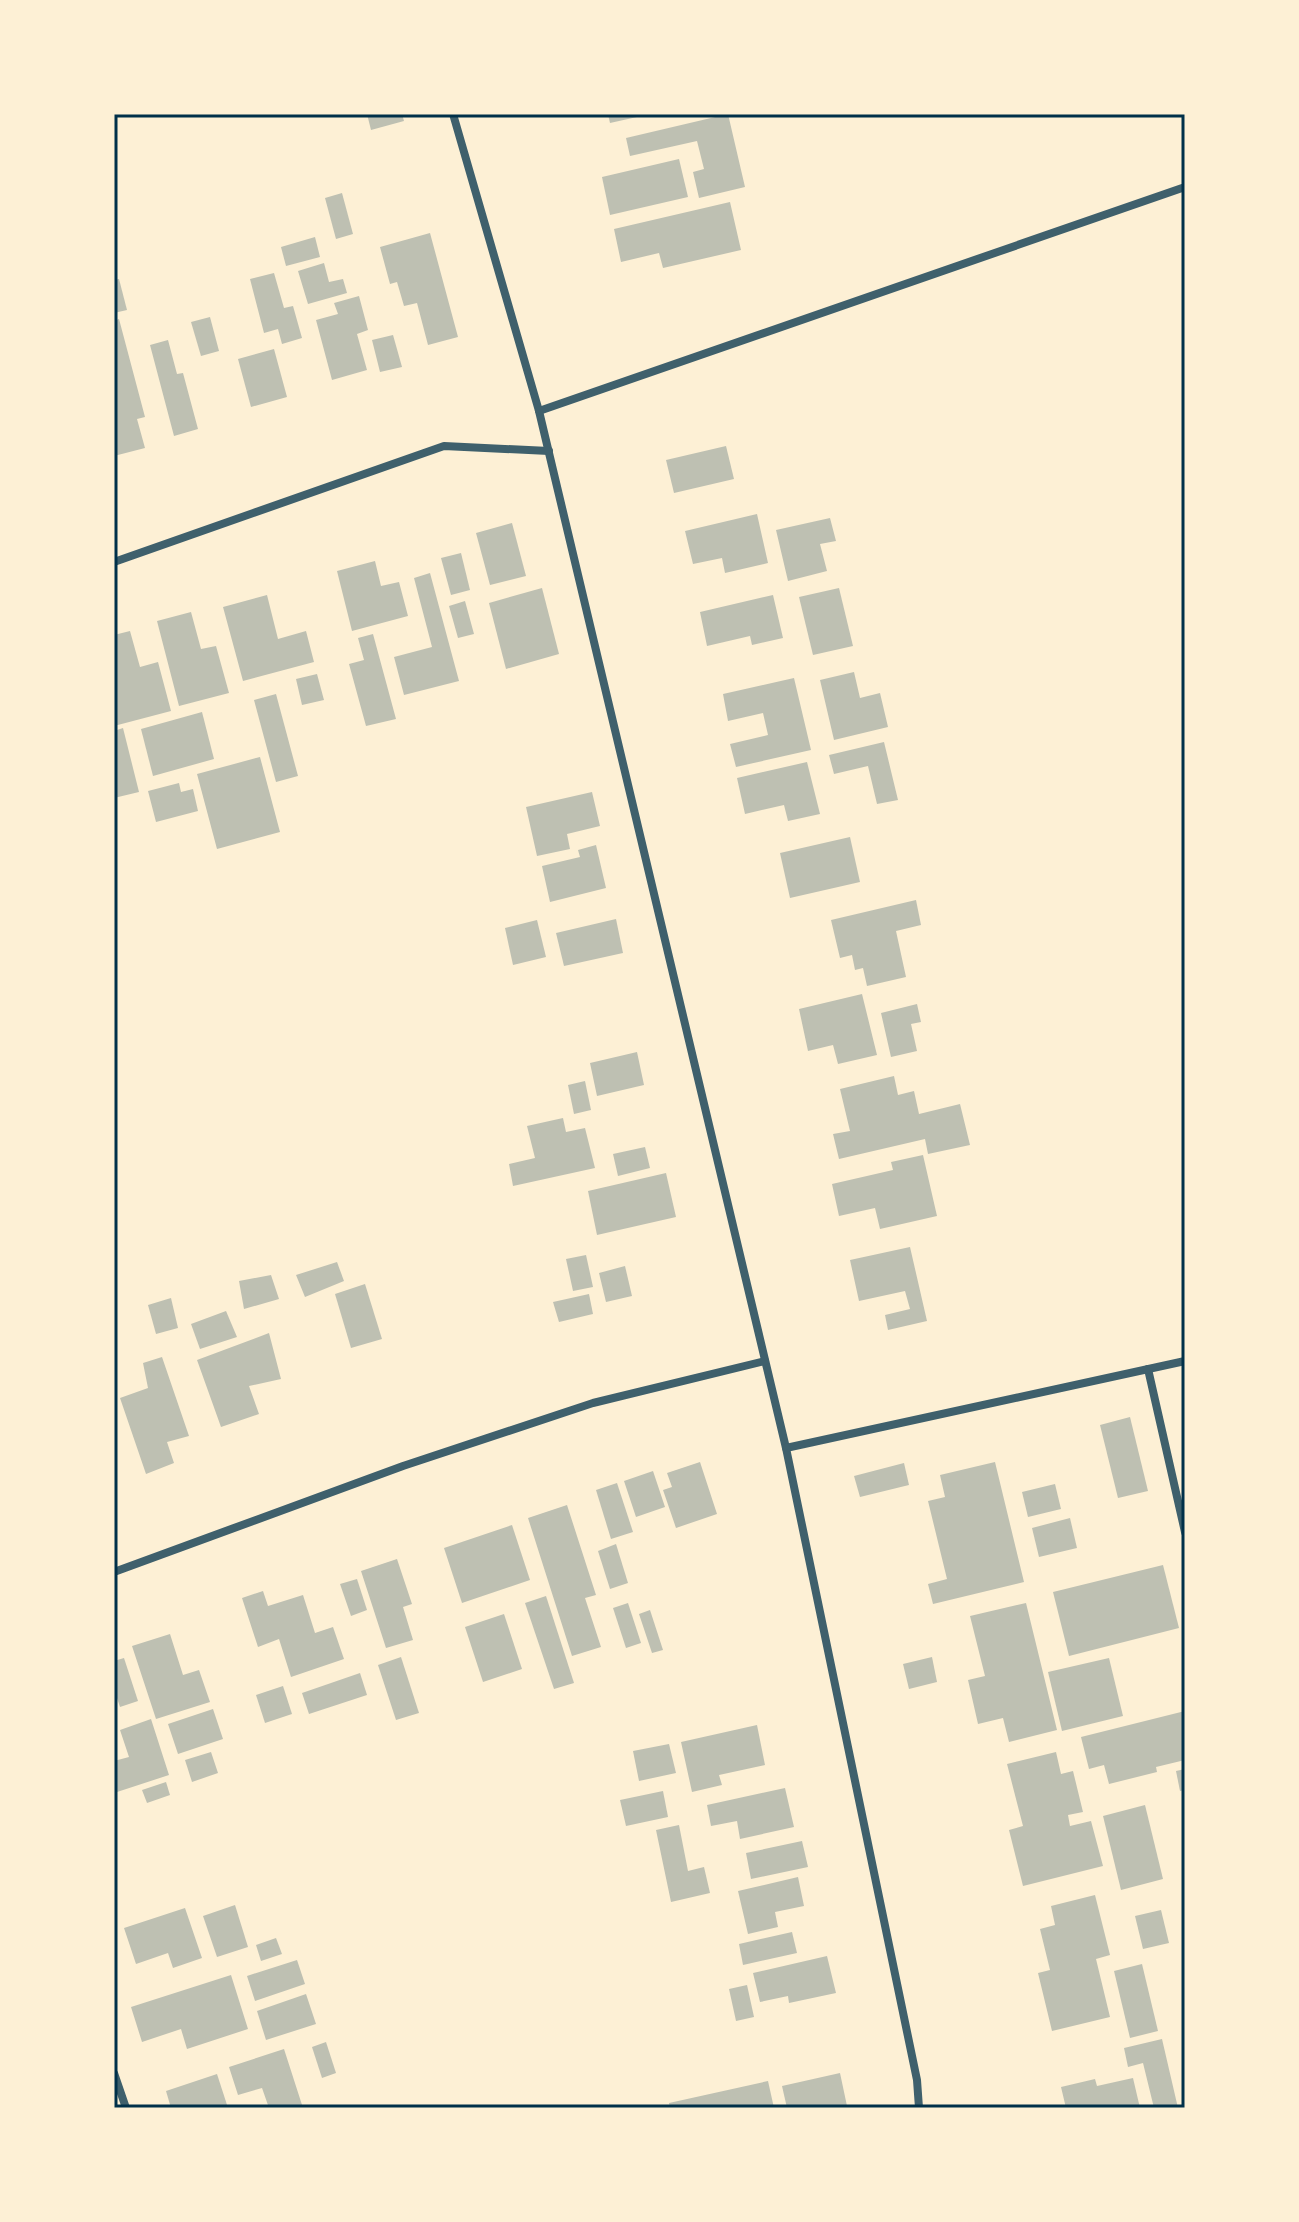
<svg xmlns="http://www.w3.org/2000/svg" width="1299" height="2222" font-family="Inter,sans-serif">
	<rect width="100%" height="100%" fill="#fdf0d5"/>
	<g fill="#bec0b2">
		<path d="M 367,114 L 402,114 L 404,121 L 371,130 Z"/>
		<path d="M 608,114 L 646,114 L 646,115 L 610,123 Z"/>
		<path d="M 728,114 L 745,187 L 699,198 L 693,172 L 704,169 L 697,141 L 630,156 L 626,138 Z"/>
		<path d="M 679,159 L 688,197 L 610,215 L 602,177 Z"/>
		<path d="M 342,193 L 353,234 L 336,239 L 325,198 Z"/>
		<path d="M 730,202 L 741,250 L 663,268 L 659,253 L 621,262 L 614,229 Z"/>
		<path d="M 430,233 L 458,337 L 428,345 L 417,303 L 404,306 L 397,282 L 390,284 L 380,247 Z"/>
		<path d="M 315,237 L 320,257 L 286,266 L 281,247 Z"/>
		<path d="M 324,263 L 329,282 L 343,279 L 347,293 L 308,304 L 298,271 Z"/>
		<path d="M 274,273 L 284,308 L 293,306 L 302,338 L 282,344 L 278,329 L 264,333 L 250,279 Z"/>
		<path d="M 119,279 L 127,310 L 114,313 L 114,280 Z"/>
		<path d="M 359,296 L 368,330 L 357,334 L 367,370 L 332,380 L 316,320 L 338,314 L 334,303 Z"/>
		<path d="M 210,317 L 219,351 L 201,356 L 191,322 Z"/>
		<path d="M 119,319 L 145,417 L 137,419 L 145,448 L 114,456 L 114,321 Z"/>
		<path d="M 393,335 L 402,367 L 380,372 L 372,340 Z"/>
		<path d="M 168,340 L 177,374 L 183,373 L 198,429 L 174,436 L 150,345 Z"/>
		<path d="M 274,349 L 287,397 L 251,407 L 238,359 Z"/>
		<path d="M 726,446 L 734,479 L 674,493 L 666,460 Z"/>
		<path d="M 757,514 L 768,563 L 725,573 L 722,558 L 693,564 L 685,531 Z"/>
		<path d="M 830,518 L 836,541 L 820,544 L 827,571 L 788,581 L 776,530 Z"/>
		<path d="M 512,523 L 526,576 L 490,585 L 476,533 Z"/>
		<path d="M 461,553 L 470,590 L 451,595 L 441,558 Z"/>
		<path d="M 375,561 L 381,586 L 399,582 L 408,616 L 352,631 L 337,571 Z"/>
		<path d="M 430,573 L 459,681 L 404,695 L 394,657 L 432,647 L 414,578 Z"/>
		<path d="M 542,588 L 559,654 L 506,669 L 489,603 Z"/>
		<path d="M 839,588 L 853,646 L 813,655 L 799,597 Z"/>
		<path d="M 267,595 L 278,639 L 306,631 L 314,662 L 243,681 L 223,607 Z"/>
		<path d="M 773,595 L 783,638 L 752,645 L 750,636 L 707,646 L 700,612 Z"/>
		<path d="M 465,601 L 474,634 L 458,638 L 449,606 Z"/>
		<path d="M 191,612 L 201,649 L 216,646 L 229,693 L 179,706 L 157,621 Z"/>
		<path d="M 130,631 L 140,667 L 158,662 L 171,711 L 114,726 L 114,635 Z"/>
		<path d="M 373,634 L 396,719 L 366,726 L 349,664 L 364,660 L 358,638 Z"/>
		<path d="M 854,672 L 860,698 L 880,693 L 888,727 L 834,740 L 820,680 Z"/>
		<path d="M 317,674 L 324,700 L 302,705 L 296,679 Z"/>
		<path d="M 794,678 L 811,750 L 736,767 L 730,744 L 768,735 L 763,713 L 728,721 L 723,694 Z"/>
		<path d="M 276,694 L 298,776 L 276,782 L 254,700 Z"/>
		<path d="M 202,712 L 214,759 L 153,776 L 141,729 Z"/>
		<path d="M 123,728 L 139,792 L 114,798 L 114,731 Z"/>
		<path d="M 884,742 L 898,800 L 877,804 L 868,766 L 834,774 L 829,755 Z"/>
		<path d="M 260,757 L 280,832 L 217,849 L 197,774 Z"/>
		<path d="M 807,762 L 820,814 L 788,821 L 784,805 L 745,814 L 737,778 Z"/>
		<path d="M 179,783 L 181,792 L 193,789 L 198,811 L 156,822 L 148,791 Z"/>
		<path d="M 592,792 L 600,826 L 567,834 L 570,849 L 537,856 L 526,807 Z"/>
		<path d="M 850,837 L 860,882 L 790,898 L 780,853 Z"/>
		<path d="M 596,845 L 606,888 L 550,902 L 542,866 L 580,857 L 578,850 Z"/>
		<path d="M 916,900 L 921,925 L 896,931 L 906,977 L 867,986 L 863,968 L 855,970 L 852,955 L 840,958 L 831,920 Z"/>
		<path d="M 616,919 L 623,953 L 564,966 L 556,933 Z"/>
		<path d="M 537,920 L 546,957 L 513,965 L 505,928 Z"/>
		<path d="M 862,994 L 877,1055 L 838,1064 L 833,1045 L 808,1051 L 799,1009 Z"/>
		<path d="M 917,1004 L 921,1022 L 911,1024 L 917,1051 L 891,1057 L 881,1013 Z"/>
		<path d="M 637,1052 L 644,1085 L 597,1096 L 590,1063 Z"/>
		<path d="M 894,1076 L 898,1095 L 914,1091 L 919,1114 L 960,1104 L 970,1145 L 928,1154 L 925,1139 L 839,1159 L 833,1134 L 850,1131 L 840,1089 Z"/>
		<path d="M 585,1081 L 591,1110 L 574,1114 L 568,1085 Z"/>
		<path d="M 563,1118 L 566,1132 L 585,1128 L 595,1168 L 513,1186 L 509,1164 L 535,1158 L 527,1126 Z"/>
		<path d="M 645,1147 L 650,1168 L 618,1176 L 613,1154 Z"/>
		<path d="M 923,1155 L 937,1216 L 880,1229 L 875,1208 L 839,1216 L 832,1184 L 893,1170 L 891,1162 Z"/>
		<path d="M 666,1173 L 676,1217 L 597,1235 L 588,1191 Z"/>
		<path d="M 910,1247 L 927,1321 L 888,1330 L 885,1315 L 910,1309 L 905,1291 L 859,1301 L 850,1260 Z"/>
		<path d="M 586,1255 L 593,1287 L 573,1291 L 566,1259 Z"/>
		<path d="M 337,1262 L 344,1281 L 305,1297 L 296,1275 Z"/>
		<path d="M 625,1266 L 632,1296 L 606,1302 L 599,1273 Z"/>
		<path d="M 271,1275 L 279,1299 L 244,1309 L 239,1281 Z"/>
		<path d="M 365,1284 L 382,1339 L 351,1348 L 335,1294 Z"/>
		<path d="M 589,1294 L 593,1314 L 559,1322 L 553,1302 Z"/>
		<path d="M 171,1298 L 178,1328 L 156,1334 L 148,1305 Z"/>
		<path d="M 226,1311 L 237,1337 L 200,1349 L 191,1324 Z"/>
		<path d="M 269,1333 L 281,1379 L 249,1386 L 259,1414 L 221,1427 L 197,1360 Z"/>
		<path d="M 162,1357 L 189,1436 L 167,1442 L 174,1463 L 146,1474 L 120,1398 L 148,1388 L 143,1363 Z"/>
		<path d="M 1130,1417 L 1148,1491 L 1118,1498 L 1100,1425 Z"/>
		<path d="M 700,1462 L 717,1514 L 676,1528 L 663,1490 L 672,1487 L 667,1473 Z"/>
		<path d="M 995,1462 L 1024,1582 L 933,1604 L 928,1584 L 947,1579 L 928,1501 L 945,1497 L 940,1475 Z"/>
		<path d="M 904,1463 L 909,1485 L 860,1497 L 854,1476 Z"/>
		<path d="M 653,1471 L 665,1507 L 636,1517 L 624,1481 Z"/>
		<path d="M 617,1483 L 633,1532 L 611,1539 L 596,1490 Z"/>
		<path d="M 1055,1484 L 1061,1509 L 1028,1517 L 1022,1492 Z"/>
		<path d="M 567,1505 L 596,1595 L 585,1598 L 601,1647 L 572,1656 L 528,1518 Z"/>
		<path d="M 1070,1518 L 1077,1548 L 1039,1557 L 1032,1528 Z"/>
		<path d="M 512,1525 L 530,1580 L 462,1603 L 444,1548 Z"/>
		<path d="M 616,1544 L 628,1583 L 610,1589 L 598,1551 Z"/>
		<path d="M 397,1559 L 412,1604 L 403,1607 L 413,1640 L 386,1648 L 361,1571 Z"/>
		<path d="M 1163,1565 L 1179,1628 L 1069,1656 L 1053,1592 Z"/>
		<path d="M 357,1579 L 367,1610 L 351,1616 L 340,1584 Z"/>
		<path d="M 263,1591 L 268,1606 L 303,1595 L 315,1633 L 333,1627 L 344,1659 L 291,1677 L 279,1639 L 258,1647 L 242,1598 Z"/>
		<path d="M 546,1596 L 574,1683 L 554,1689 L 525,1603 Z"/>
		<path d="M 628,1603 L 641,1643 L 626,1648 L 613,1608 Z"/>
		<path d="M 1026,1603 L 1057,1730 L 1009,1742 L 1003,1718 L 978,1724 L 968,1680 L 985,1676 L 970,1616 Z"/>
		<path d="M 650,1610 L 663,1650 L 652,1653 L 639,1614 Z"/>
		<path d="M 504,1614 L 522,1669 L 483,1682 L 465,1627 Z"/>
		<path d="M 170,1634 L 183,1675 L 199,1670 L 210,1702 L 156,1719 L 132,1646 Z"/>
		<path d="M 401,1657 L 419,1713 L 396,1720 L 378,1665 Z"/>
		<path d="M 932,1657 L 937,1682 L 909,1689 L 903,1664 Z"/>
		<path d="M 124,1658 L 138,1701 L 120,1707 L 114,1689 L 114,1661 Z"/>
		<path d="M 1109,1658 L 1123,1716 L 1062,1731 L 1048,1672 Z"/>
		<path d="M 360,1673 L 367,1695 L 309,1714 L 302,1693 Z"/>
		<path d="M 283,1686 L 292,1714 L 265,1723 L 256,1695 Z"/>
		<path d="M 213,1709 L 223,1739 L 178,1754 L 168,1724 Z"/>
		<path d="M 1185,1711 L 1185,1760 L 1156,1767 L 1157,1772 L 1109,1784 L 1104,1765 L 1089,1769 L 1081,1737 Z"/>
		<path d="M 151,1719 L 169,1775 L 114,1793 L 114,1761 L 129,1757 L 120,1730 Z"/>
		<path d="M 757,1725 L 765,1765 L 719,1775 L 722,1785 L 692,1792 L 681,1742 Z"/>
		<path d="M 669,1744 L 676,1773 L 639,1781 L 633,1751 Z"/>
		<path d="M 211,1752 L 218,1773 L 192,1782 L 185,1760 Z"/>
		<path d="M 1056,1752 L 1061,1774 L 1073,1771 L 1083,1812 L 1068,1815 L 1070,1826 L 1091,1821 L 1103,1866 L 1023,1886 L 1009,1830 L 1023,1826 L 1007,1764 Z"/>
		<path d="M 1185,1769 L 1185,1790 L 1180,1791 L 1176,1771 Z"/>
		<path d="M 166,1782 L 170,1795 L 147,1803 L 142,1790 Z"/>
		<path d="M 785,1788 L 794,1827 L 740,1839 L 737,1821 L 711,1826 L 707,1805 Z"/>
		<path d="M 663,1791 L 668,1817 L 626,1826 L 620,1800 Z"/>
		<path d="M 1145,1805 L 1163,1879 L 1121,1890 L 1103,1816 Z"/>
		<path d="M 679,1825 L 688,1871 L 704,1867 L 710,1893 L 671,1902 L 656,1830 Z"/>
		<path d="M 802,1841 L 808,1867 L 751,1879 L 746,1853 Z"/>
		<path d="M 798,1877 L 804,1906 L 775,1912 L 778,1927 L 748,1934 L 738,1891 Z"/>
		<path d="M 1095,1895 L 1110,1955 L 1096,1959 L 1110,2017 L 1052,2031 L 1038,1973 L 1050,1970 L 1040,1929 L 1055,1925 L 1051,1906 Z"/>
		<path d="M 235,1905 L 248,1947 L 217,1957 L 203,1916 Z"/>
		<path d="M 185,1908 L 202,1958 L 173,1968 L 168,1953 L 136,1964 L 124,1928 Z"/>
		<path d="M 1161,1910 L 1169,1943 L 1143,1949 L 1135,1916 Z"/>
		<path d="M 792,1932 L 797,1953 L 743,1965 L 739,1944 Z"/>
		<path d="M 276,1938 L 282,1954 L 261,1961 L 256,1945 Z"/>
		<path d="M 827,1956 L 836,1993 L 789,2003 L 788,1996 L 760,2002 L 753,1973 Z"/>
		<path d="M 297,1960 L 305,1984 L 255,2001 L 247,1976 Z"/>
		<path d="M 1142,1964 L 1158,2031 L 1130,2038 L 1114,1971 Z"/>
		<path d="M 231,1975 L 248,2029 L 187,2049 L 181,2029 L 142,2042 L 131,2007 Z"/>
		<path d="M 747,1985 L 754,2017 L 736,2021 L 729,1989 Z"/>
		<path d="M 306,1994 L 316,2024 L 266,2040 L 257,2011 Z"/>
		<path d="M 1162,2039 L 1178,2108 L 1154,2108 L 1143,2063 L 1128,2067 L 1124,2048 Z"/>
		<path d="M 326,2042 L 336,2073 L 322,2078 L 312,2047 Z"/>
		<path d="M 284,2049 L 303,2108 L 269,2108 L 262,2088 L 238,2095 L 229,2067 Z"/>
		<path d="M 840,2073 L 847,2106 L 787,2108 L 782,2086 Z"/>
		<path d="M 217,2074 L 228,2108 L 171,2108 L 166,2091 Z"/>
		<path d="M 1133,2078 L 1140,2108 L 1066,2108 L 1061,2087 L 1095,2079 L 1097,2086 Z"/>
		<path d="M 768,2081 L 774,2108 L 670,2108 L 669,2103 Z"/>
	</g>
	<g fill="none" stroke-linecap="round" stroke-linejoin="round">
		<g stroke="#3f606c" stroke-width="8">
			<path d="M 453,114 L 539,411 L 786,1448 L 917,2080 L 919,2108"/>
			<path d="M 539,411 L 1185,187"/>
			<path d="M 114,562 L 444,446 L 549,451"/>
			<path d="M 1148,1369 L 1185,1532"/>
			<path d="M 786,1448 L 1185,1361"/>
			<path d="M 114,1572 L 403,1466 L 593,1403 L 765,1361"/>
			<path d="M 114,2073 L 126,2108"/>
		</g>
	</g>
	<rect width="1299" height="2222" fill="none" stroke="#fdf0d5" stroke-width="232"/>
	<rect x="116" y="116" width="1067" height="1990" fill="none" stroke="#003049" stroke-width="3"/>
</svg>
